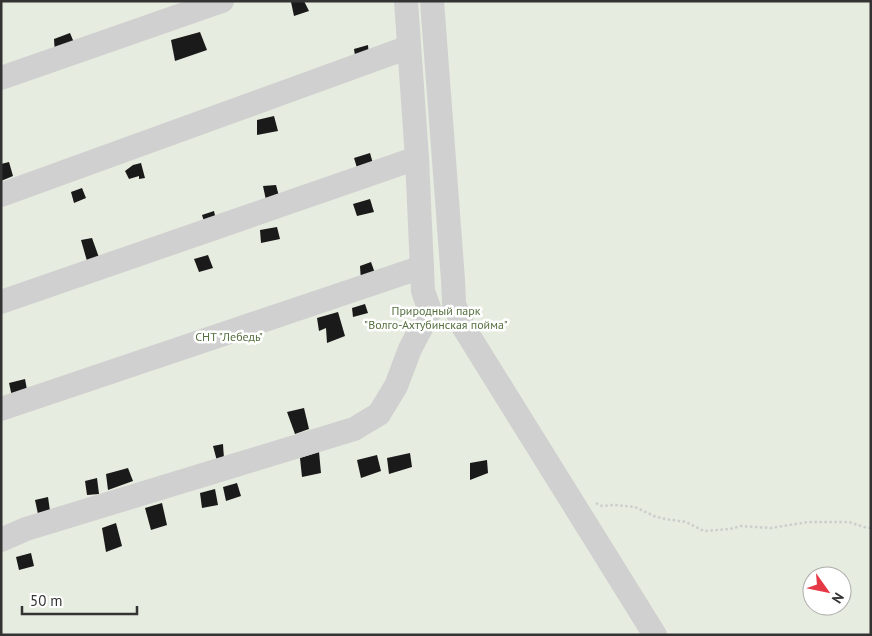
<svg xmlns="http://www.w3.org/2000/svg" width="872" height="636" font-family="'PT Sans',sans-serif">
	<rect width="100%" height="100%" fill="#fff"/>
	<path fill="#e6ecdf" fill-rule="evenodd" d="M 1,1 L 871,1 L 871,635 L 1,635 ZM 812,576 L 842,576 L 842,606 L 812,606 Z"/>
	<g fill="#1a1a1a">
		<path d="M 304,1 L 309,11 L 294,16 L 291,2 Z"/>
		<path d="M 200,32 L 207,50 L 175,61 L 171,40 Z"/>
		<path d="M 70,33 L 75,45 L 55,54 L 54,39 Z"/>
		<path d="M 368,45 L 369,57 L 356,62 L 354,49 Z"/>
		<path d="M 274,116 L 278,131 L 257,135 L 257,120 Z"/>
		<path d="M 370,153 L 374,167 L 358,171 L 354,158 Z"/>
		<path d="M 9,162 L 13,176 L 1,181 L 1,164 Z"/>
		<path d="M 141,163 L 145,178 L 139,179 L 139,176 L 129,179 L 125,171 L 133,165 Z"/>
		<path d="M 276,185 L 280,200 L 267,205 L 263,186 Z"/>
		<path d="M 82,188 L 86,198 L 74,203 L 71,192 Z"/>
		<path d="M 370,199 L 374,212 L 357,216 L 353,204 Z"/>
		<path d="M 214,211 L 217,224 L 206,228 L 202,215 Z"/>
		<path d="M 277,227 L 280,239 L 261,243 L 260,230 Z"/>
		<path d="M 92,238 L 101,263 L 89,268 L 81,240 Z"/>
		<path d="M 208,255 L 213,268 L 199,272 L 194,259 Z"/>
		<path d="M 371,262 L 376,276 L 361,281 L 360,266 Z"/>
		<path d="M 365,304 L 368,313 L 353,317 L 352,308 Z"/>
		<path d="M 338,312 L 345,336 L 327,343 L 326,328 L 319,331 L 317,318 Z"/>
		<path d="M 25,379 L 28,395 L 13,401 L 9,383 Z"/>
		<path d="M 304,408 L 309,429 L 295,434 L 287,412 Z"/>
		<path d="M 223,444 L 224,459 L 217,461 L 213,446 Z"/>
		<path d="M 319,452 L 321,473 L 302,477 L 300,458 Z"/>
		<path d="M 410,453 L 412,467 L 389,474 L 387,458 Z"/>
		<path d="M 377,455 L 381,471 L 361,478 L 357,460 Z"/>
		<path d="M 487,460 L 488,473 L 470,480 L 470,463 Z"/>
		<path d="M 128,468 L 133,481 L 108,490 L 106,474 Z"/>
		<path d="M 97,478 L 99,494 L 87,495 L 85,481 Z"/>
		<path d="M 237,483 L 241,496 L 226,501 L 223,487 Z"/>
		<path d="M 215,489 L 218,505 L 202,508 L 200,493 Z"/>
		<path d="M 48,497 L 50,511 L 38,514 L 35,500 Z"/>
		<path d="M 162,503 L 167,525 L 151,530 L 145,508 Z"/>
		<path d="M 116,523 L 122,546 L 106,552 L 102,528 Z"/>
		<path d="M 31,553 L 34,566 L 19,570 L 16,557 Z"/>
	</g>
	<g fill="none" stroke-linecap="round" stroke-linejoin="round">
		<path stroke="#cdcdcd" stroke-width="2.5" stroke-dasharray="2.5 2.5" stroke-linecap="butt" d="M 596,503 L 602,506 L 614,505 L 635,507 L 654,516 L 665,519 L 686,522 L 704,531 L 730,529 L 741,526 L 771,528 L 808,522 L 849,522 L 864,527 L 871,528"/>
		<g stroke="#d0d0d0" stroke-width="24">
			<path d="M 432,1 L 453,280 L 454,304 L 464,328 L 655,635"/>
			<path d="M 1,78 L 222,1"/>
			<path d="M 1,195 L 409,47"/>
			<path d="M 1,302 L 417,158"/>
			<path d="M 1,409 L 422,267"/>
			<path d="M 1,540 L 26,529 L 354,429 L 379,414 L 396,386 L 410,349 L 430,311 L 423,291 L 417,158 L 406,1"/>
		</g>
	</g>
	<g text-anchor="middle" stroke-width="5" stroke-linejoin="round" paint-order="stroke">
		<g font-size="12" fill="#56703f" stroke="#fff">
			<text x="436" y="315">Природный парк<tspan x="436" dy="14">"Волго-Ахтубинская пойма"</tspan></text>
			<text x="229" y="341">СНТ "Лебедь"</text>
		</g>
	</g>
	<rect width="872" height="636" fill="none" stroke="#333333" stroke-width="5"/>
	<g transform="translate(827 591) rotate(123)"><circle r="24" fill="#ffffff" stroke="#adadad"/>
	<path d="M0-4L9 19L0 12L-9 19Z" fill="#e63946"/>
	<text y="-8" font-size="14" font-weight="bold" text-anchor="middle" fill="#333333">N</text>
	</g>
	<path d="M22 606v8h115v-8" fill="none" stroke="#333333" stroke-width="2.5"/>
	<text x="30" y="606" font-size="15" fill="#333333" stroke="#ffffff" stroke-width="4" paint-order="stroke">50 m</text>
</svg>
